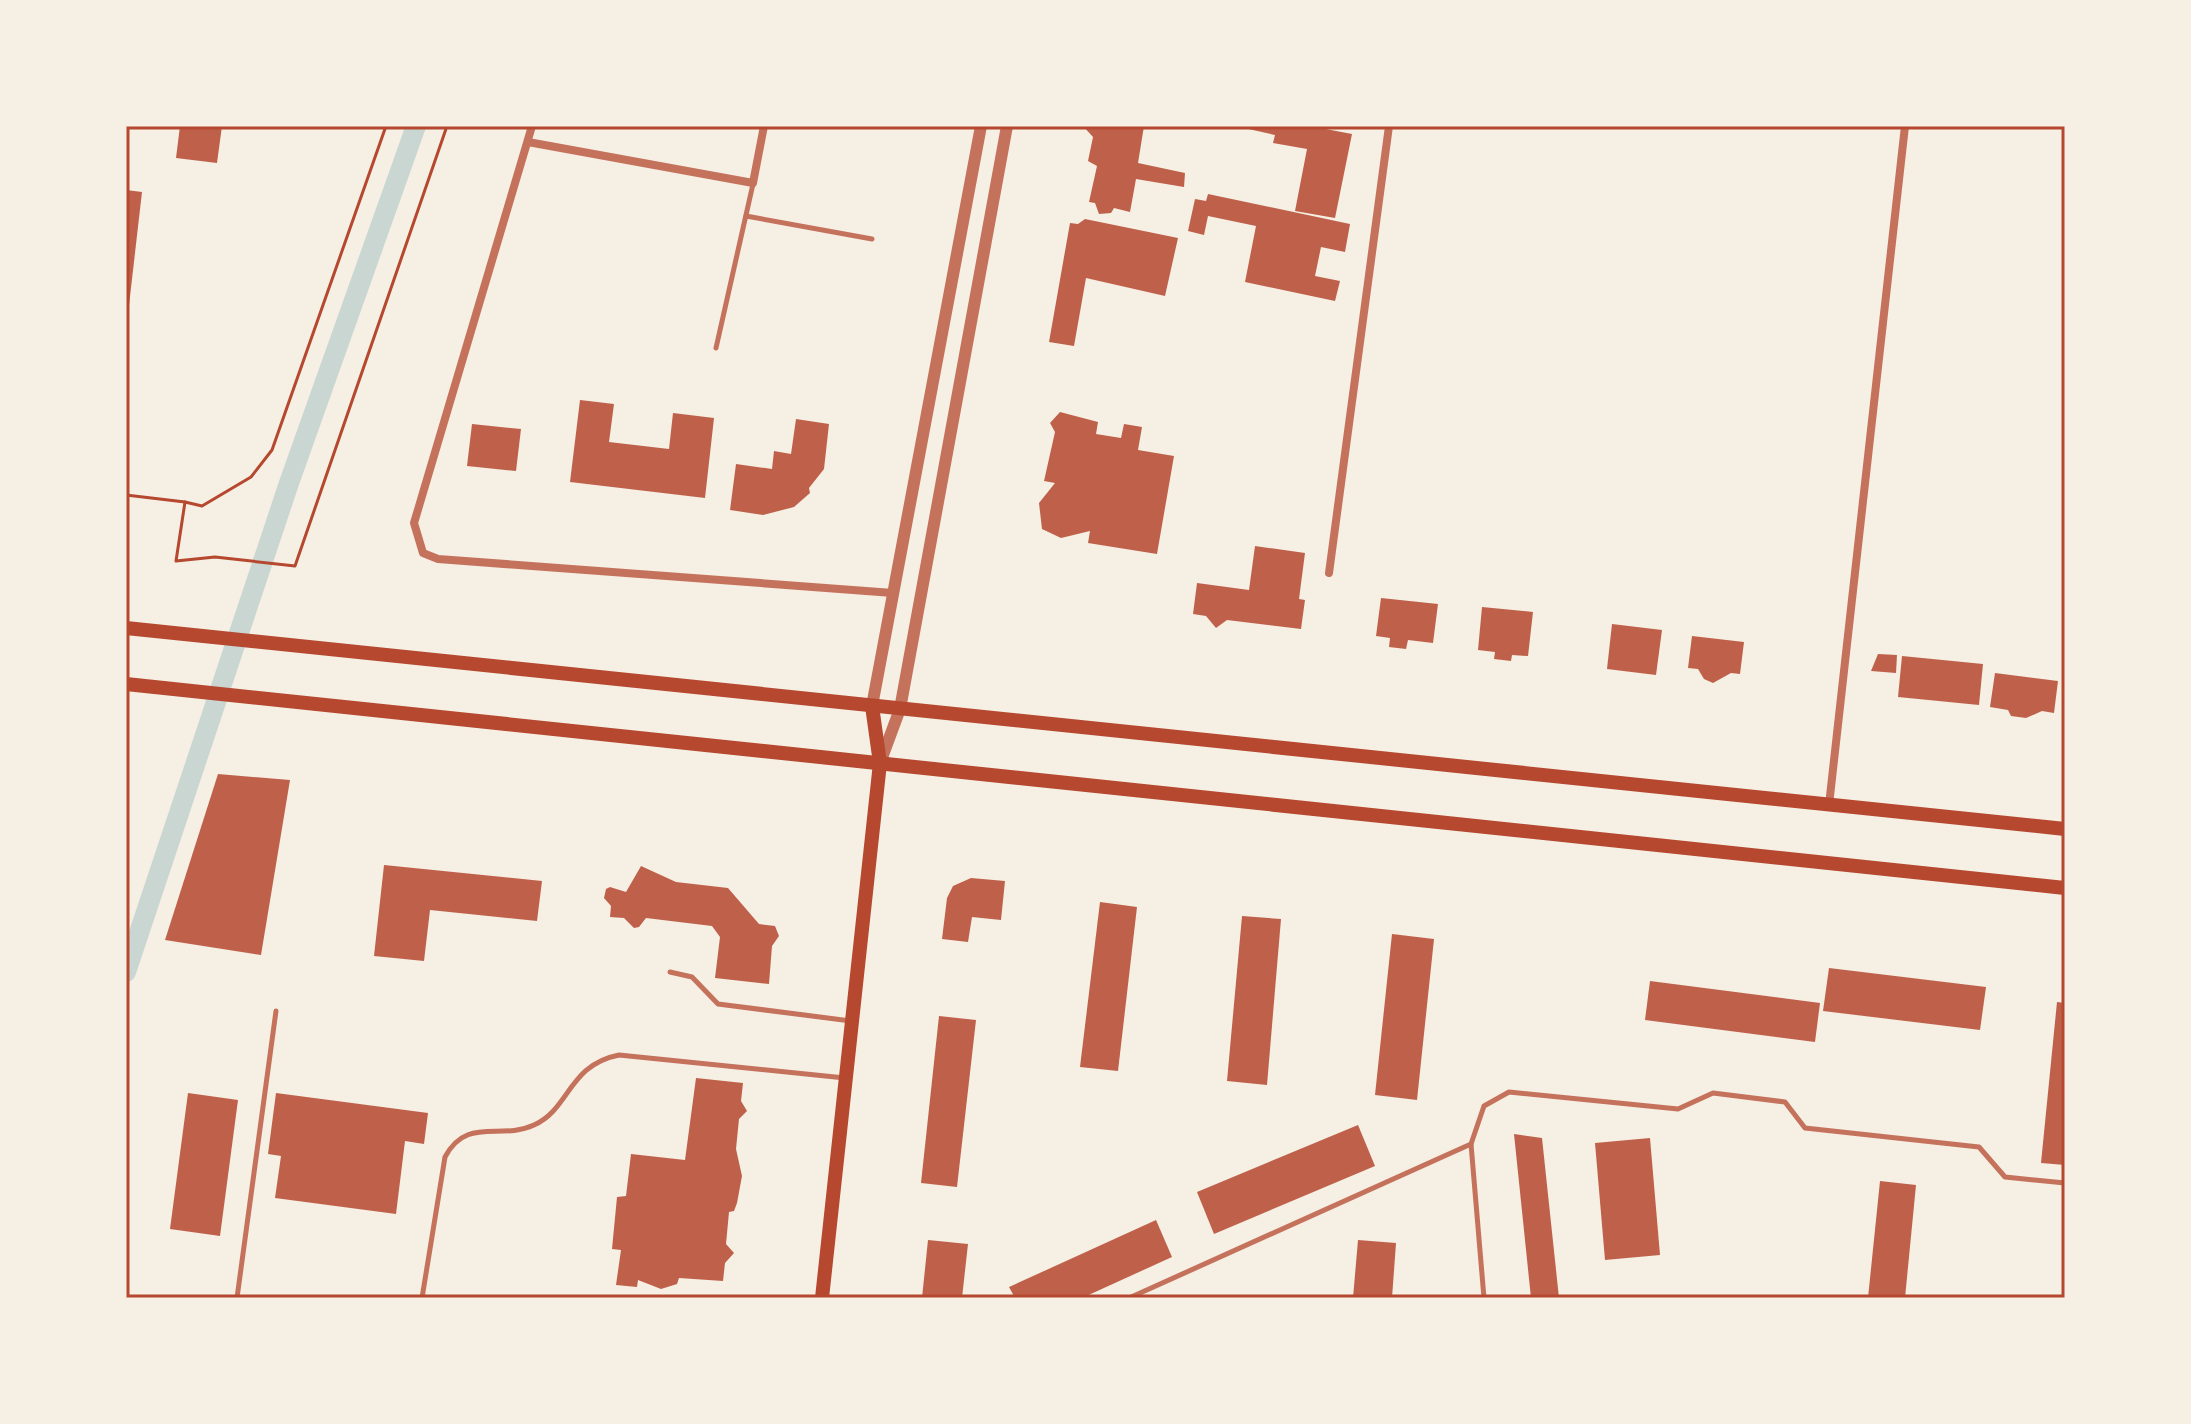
<svg xmlns="http://www.w3.org/2000/svg" width="2191" height="1424" font-family="'Noto Sans',sans-serif">
	<rect width="100%" height="100%" fill="#f6efe4"/>
	<g fill="none" stroke-linecap="round" stroke-linejoin="round">
		<path stroke="#c9d6d2" stroke-width="20" d="M 126,972 L 289,483 L 416,126"/>
	</g>
	<g fill="#bf614a">
		<path d="M 180,126 L 222,126 L 217,163 L 176,158 Z"/>
		<path d="M 1083,126 L 1144,126 L 1138,163 L 1185,173 L 1184,187 L 1136,179 L 1130,212 L 1114,208 L 1111,213 L 1099,214 L 1095,203 L 1089,202 L 1097,166 L 1088,161 L 1093,137 Z"/>
		<path d="M 1235,126 L 1310,126 L 1352,134 L 1335,218 L 1295,211 L 1307,149 L 1273,143 L 1275,135 Z"/>
		<path d="M 126,190 L 142,192 L 128,314 L 126,314 Z"/>
		<path d="M 1208,194 L 1350,224 L 1345,252 L 1321,247 L 1315,276 L 1340,281 L 1335,301 L 1245,282 L 1256,226 L 1208,216 L 1204,235 L 1188,231 L 1195,199 L 1206,201 Z"/>
		<path d="M 1085,219 L 1178,238 L 1165,296 L 1086,278 L 1074,346 L 1049,342 L 1070,223 L 1078,224 Z"/>
		<path d="M 580,400 L 614,404 L 609,442 L 669,449 L 673,413 L 714,418 L 705,498 L 570,482 Z"/>
		<path d="M 1060,412 L 1098,422 L 1096,434 L 1121,438 L 1124,424 L 1142,427 L 1138,450 L 1174,456 L 1157,554 L 1088,543 L 1090,531 L 1061,538 L 1042,529 L 1039,503 L 1055,483 L 1044,481 L 1055,432 L 1050,423 Z"/>
		<path d="M 796,419 L 829,424 L 824,469 L 809,488 L 810,493 L 794,507 L 763,515 L 730,510 L 736,464 L 772,469 L 774,451 L 791,454 Z"/>
		<path d="M 472,424 L 521,429 L 516,471 L 467,466 Z"/>
		<path d="M 1255,546 L 1305,553 L 1299,599 L 1305,600 L 1301,629 L 1227,620 L 1216,628 L 1206,616 L 1193,614 L 1197,583 L 1249,590 Z"/>
		<path d="M 1381,598 L 1438,604 L 1433,643 L 1408,640 L 1406,649 L 1389,647 L 1390,638 L 1376,636 Z"/>
		<path d="M 1482,607 L 1533,612 L 1528,656 L 1512,655 L 1511,661 L 1494,659 L 1495,652 L 1478,650 Z"/>
		<path d="M 1612,624 L 1662,630 L 1656,675 L 1607,669 Z"/>
		<path d="M 1692,636 L 1744,642 L 1740,674 L 1731,673 L 1713,683 L 1704,679 L 1698,669 L 1688,668 Z"/>
		<path d="M 1878,654 L 1897,655 L 1896,673 L 1871,671 Z"/>
		<path d="M 1902,656 L 1983,664 L 1979,705 L 1898,697 Z"/>
		<path d="M 1995,673 L 2058,681 L 2054,713 L 2042,711 L 2026,718 L 2011,716 L 2008,710 L 1990,707 Z"/>
		<path d="M 218,774 L 290,780 L 261,955 L 165,940 Z"/>
		<path d="M 384,865 L 542,881 L 537,921 L 430,910 L 424,961 L 374,956 Z"/>
		<path d="M 641,866 L 676,882 L 728,888 L 759,924 L 775,926 L 779,936 L 772,946 L 769,984 L 715,978 L 720,937 L 712,926 L 646,918 L 639,927 L 634,928 L 624,918 L 610,917 L 611,906 L 604,898 L 606,889 L 610,887 L 626,892 Z"/>
		<path d="M 971,878 L 1005,881 L 1001,920 L 972,917 L 968,942 L 942,939 L 947,898 L 953,886 Z"/>
		<path d="M 1100,902 L 1137,907 L 1118,1071 L 1080,1067 Z"/>
		<path d="M 1242,916 L 1281,919 L 1267,1085 L 1227,1081 Z"/>
		<path d="M 1392,934 L 1434,939 L 1417,1100 L 1375,1095 Z"/>
		<path d="M 1829,968 L 1986,987 L 1980,1030 L 1823,1011 Z"/>
		<path d="M 1650,981 L 1820,1003 L 1815,1042 L 1645,1020 Z"/>
		<path d="M 2057,1002 L 2065,1003 L 2065,1165 L 2041,1163 Z"/>
		<path d="M 939,1016 L 976,1020 L 957,1187 L 921,1183 Z"/>
		<path d="M 696,1078 L 743,1083 L 741,1101 L 747,1111 L 739,1119 L 736,1149 L 742,1176 L 737,1203 L 734,1211 L 729,1212 L 726,1244 L 734,1253 L 725,1263 L 723,1281 L 679,1278 L 677,1284 L 661,1289 L 638,1280 L 637,1287 L 616,1285 L 621,1250 L 612,1249 L 617,1197 L 626,1196 L 631,1154 L 685,1160 Z"/>
		<path d="M 188,1093 L 238,1100 L 220,1236 L 170,1229 Z"/>
		<path d="M 276,1093 L 428,1113 L 424,1144 L 405,1141 L 396,1214 L 275,1198 L 281,1156 L 268,1154 Z"/>
		<path d="M 1358,1125 L 1375,1166 L 1214,1234 L 1197,1192 Z"/>
		<path d="M 1514,1134 L 1542,1138 L 1559,1298 L 1531,1298 Z"/>
		<path d="M 1650,1138 L 1660,1255 L 1605,1260 L 1595,1143 Z"/>
		<path d="M 1880,1181 L 1916,1185 L 1905,1298 L 1868,1298 Z"/>
		<path d="M 1156,1220 L 1172,1257 L 1082,1298 L 1015,1298 L 1009,1287 Z"/>
		<path d="M 928,1240 L 968,1244 L 962,1298 L 922,1298 Z"/>
		<path d="M 1358,1240 L 1396,1243 L 1392,1298 L 1353,1298 Z"/>
	</g>
	<g fill="none" stroke-linecap="round" stroke-linejoin="round">
		<g stroke="#b5482f" stroke-width="3">
			<path d="M 386,126 L 272,450 L 251,477 L 202,506 L 185,502 L 176,561 L 215,557 L 295,566 L 447,126"/>
			<path d="M 126,495 L 185,502"/>
		</g>
		<g stroke="#c5725c" stroke-width="5">
			<path d="M 746,216 L 872,239"/>
			<path d="M 716,348 L 753,184"/>
			<path d="M 670,972 L 692,977 L 718,1004 L 851,1021"/>
			<path d="M 1471,1144 L 1484,1298"/>
			<path d="M 237,1298 L 276,1011"/>
			<path d="M 422,1298 L 445,1157 C 467,1116 499,1141 534,1125 C 570,1109 568,1065 619,1055 L 845,1078"/>
			<path d="M 1129,1298 L 1471,1144 L 1484,1106 L 1509,1092 L 1678,1109 L 1713,1093 L 1785,1102 L 1805,1128 L 1979,1147 L 2005,1177 L 2065,1183"/>
		</g>
		<g stroke="#c5725c" stroke-width="8">
			<path d="M 532,126 L 414,523 L 423,553 L 438,559 L 893,593"/>
			<path d="M 528,142 L 753,183 L 764,126"/>
			<path d="M 1329,573 L 1389,126"/>
			<path d="M 1829,805 L 1905,126"/>
		</g>
		<g stroke="#c5725c" stroke-width="12">
			<path d="M 872,706 L 981,126"/>
			<path d="M 880,763 L 900,709 L 1007,126"/>
		</g>
		<g stroke="#b5482f" stroke-width="14">
			<path d="M 126,628 L 2065,829"/>
			<path d="M 126,684 L 2065,888"/>
			<path d="M 822,1298 L 880,763 L 872,706"/>
		</g>
	</g>
	<rect width="2191" height="1424" fill="none" stroke="#f6efe4" stroke-width="256"/>
	<rect x="128" y="128" width="1935" height="1168" fill="none" stroke="#b5482f" stroke-width="3"/>
</svg>
